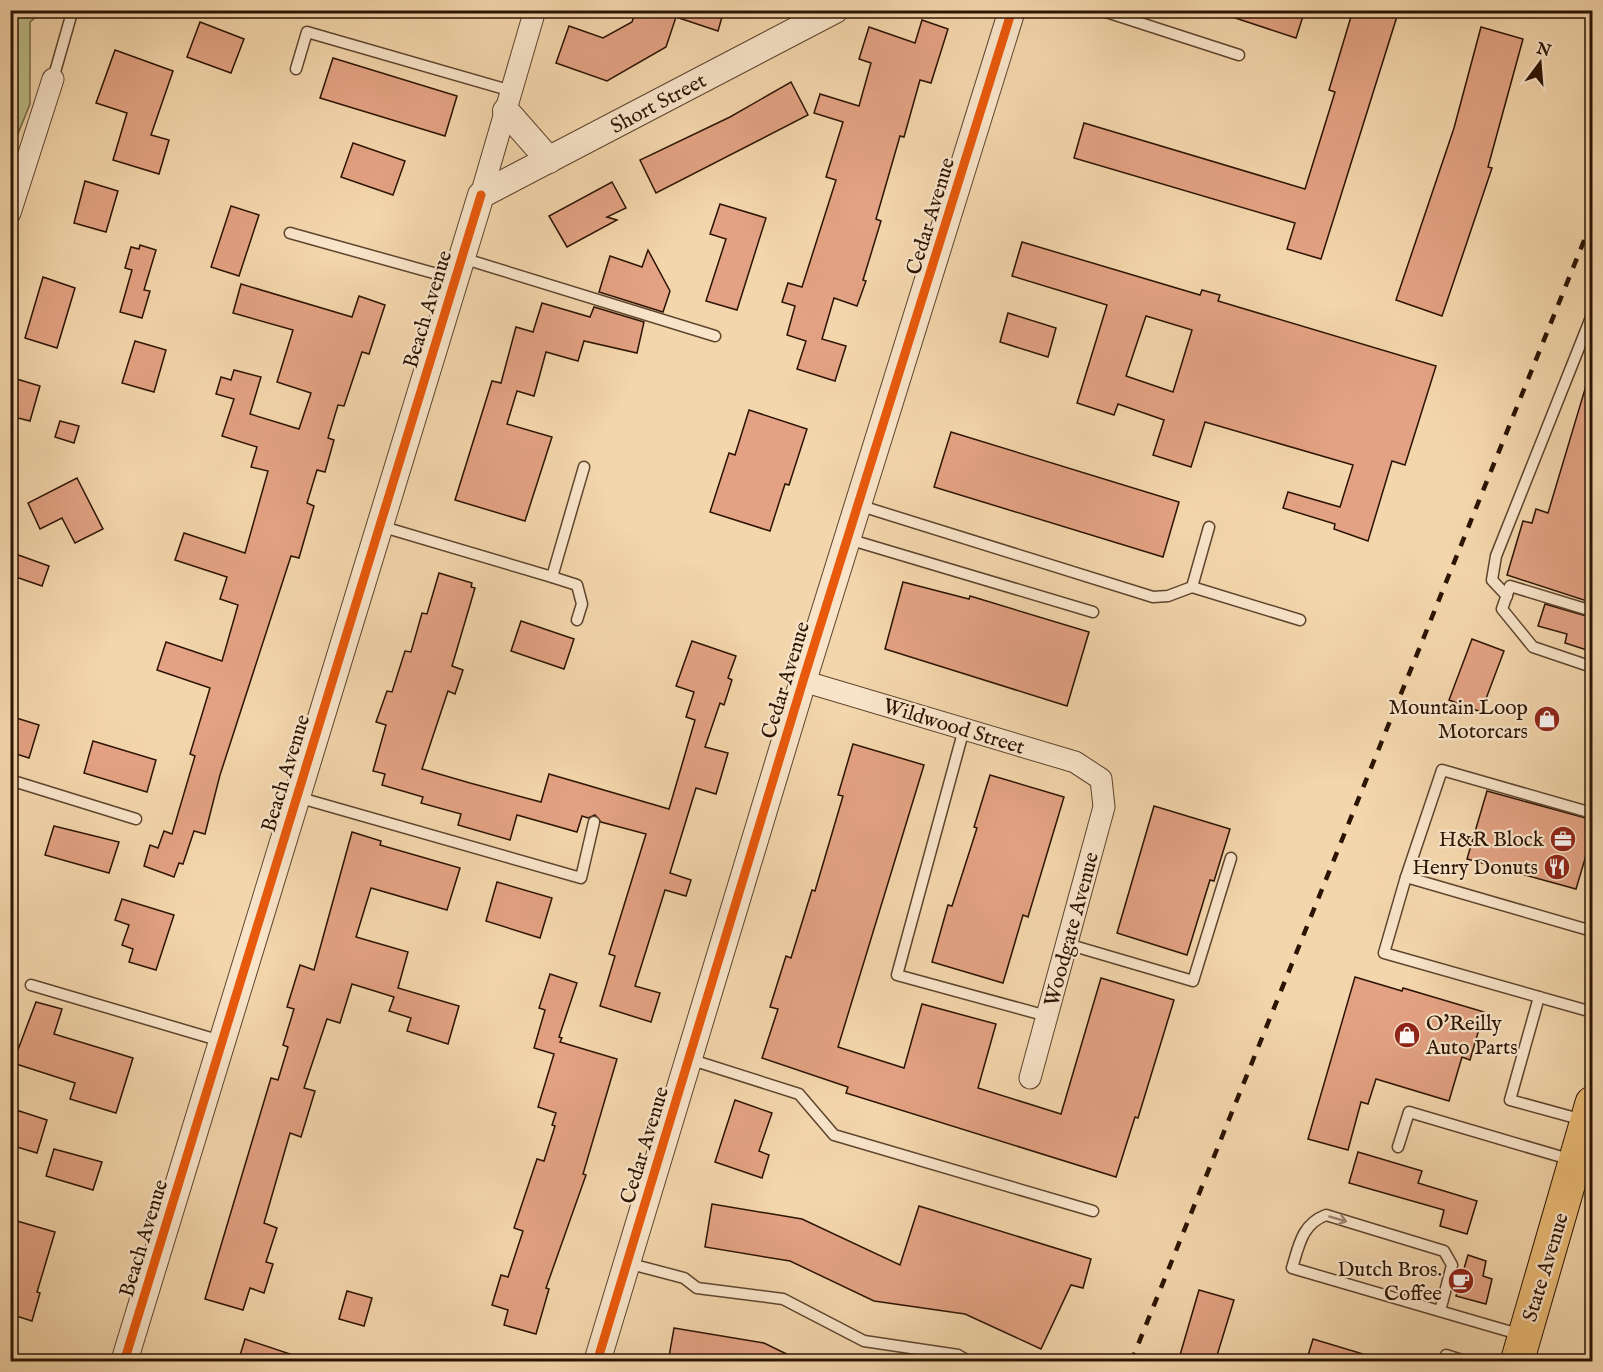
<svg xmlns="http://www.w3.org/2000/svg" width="1603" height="1372" font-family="'IM FELL English',serif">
	<rect width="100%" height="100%" fill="#f4d6ac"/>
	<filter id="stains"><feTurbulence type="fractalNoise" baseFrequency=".00333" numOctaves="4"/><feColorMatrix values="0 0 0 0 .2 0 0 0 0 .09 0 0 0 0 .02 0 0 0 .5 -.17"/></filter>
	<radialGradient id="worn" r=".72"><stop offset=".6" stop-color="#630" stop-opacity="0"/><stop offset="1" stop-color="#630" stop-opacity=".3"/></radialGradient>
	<path fill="#bdbd88" stroke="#746846" stroke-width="1.5" d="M 11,10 L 43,11 L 30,22 L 30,104 L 11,151 Z"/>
	<g fill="#e3a283" stroke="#2c1403" stroke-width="1.5" fill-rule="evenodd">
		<path d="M 636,10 L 724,10 L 718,31 L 676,17 L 666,47 L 607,81 L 556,63 L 569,26 L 603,38 L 632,22 Z"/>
		<path d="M 1223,10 L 1305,10 L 1296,38 L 1223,14 Z"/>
		<path d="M 1353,10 L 1399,10 L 1321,259 L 1287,249 L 1295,223 L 1074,158 L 1084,123 L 1305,189 L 1335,92 L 1329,90 Z"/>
		<path d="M 922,20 L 948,29 L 931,83 L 920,80 L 904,137 L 900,136 L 876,219 L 881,221 L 863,280 L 866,281 L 857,306 L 834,298 L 822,339 L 846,346 L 835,381 L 797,369 L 806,341 L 787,335 L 795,306 L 782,302 L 788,283 L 802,287 L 836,180 L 826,177 L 843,122 L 814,113 L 820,94 L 859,106 L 871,63 L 859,59 L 869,27 L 915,43 Z"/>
		<path d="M 200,22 L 244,39 L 231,73 L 187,57 Z"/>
		<path d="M 1481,27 L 1523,39 L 1488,167 L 1492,168 L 1442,316 L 1396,300 L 1454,128 Z"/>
		<path d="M 115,50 L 173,71 L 151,135 L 169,140 L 159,174 L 113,160 L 127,113 L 96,103 Z"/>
		<path d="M 333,58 L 457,96 L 445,136 L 320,98 Z"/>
		<path d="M 791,82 L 808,115 L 656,193 L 640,160 L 730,117 Z"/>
		<path d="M 353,143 L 405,161 L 393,195 L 341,177 Z"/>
		<path d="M 85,181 L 118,191 L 106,232 L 74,223 Z"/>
		<path d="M 612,182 L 626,208 L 607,217 L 617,220 L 567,247 L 549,216 Z"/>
		<path d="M 720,204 L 766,218 L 737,310 L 706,301 L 726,239 L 710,234 Z"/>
		<path d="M 231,206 L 259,215 L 239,276 L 211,267 Z"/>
		<path d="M 1022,242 L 1200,295 L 1202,290 L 1220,295 L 1218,301 L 1436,366 L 1405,465 L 1392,461 L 1368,541 L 1334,529 L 1335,524 L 1283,508 L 1288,492 L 1340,507 L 1353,465 L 1205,422 L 1191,467 L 1153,455 L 1164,420 L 1118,404 L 1114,415 L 1077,403 L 1107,305 L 1012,276 ZM 1146,316 L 1192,330 L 1173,392 L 1126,376 Z"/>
		<path d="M 140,245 L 156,250 L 144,290 L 150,291 L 142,318 L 120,312 L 132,270 L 125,268 L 131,247 L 139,249 Z"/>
		<path d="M 648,250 L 670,291 L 663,312 L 599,292 L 610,256 L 642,267 Z"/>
		<path d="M 43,277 L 75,288 L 57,348 L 25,338 Z"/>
		<path d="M 241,284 L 352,317 L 359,296 L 385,305 L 369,354 L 362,352 L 344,406 L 338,405 L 328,438 L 334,440 L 325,472 L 317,470 L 307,503 L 314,506 L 299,558 L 291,556 L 220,775 L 205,834 L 194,831 L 183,864 L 179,863 L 174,877 L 144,866 L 150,845 L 158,848 L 164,831 L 172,834 L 195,756 L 190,754 L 210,688 L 157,670 L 166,642 L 222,661 L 238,605 L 220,599 L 227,577 L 175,560 L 184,533 L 245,553 L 268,471 L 251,467 L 257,447 L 222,436 L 234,399 L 216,394 L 221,377 L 231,380 L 234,370 L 261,377 L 250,414 L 299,429 L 311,393 L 277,382 L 293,330 L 233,313 Z"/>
		<path d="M 542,303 L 590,317 L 594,307 L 644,322 L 637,353 L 584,341 L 578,361 L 546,352 L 534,396 L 517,391 L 507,424 L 552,437 L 525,521 L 455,500 L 492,381 L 501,383 L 516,327 L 533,332 Z"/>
		<path d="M 1008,313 L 1056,328 L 1048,357 L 1000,342 Z"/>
		<path d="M 135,341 L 166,350 L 154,392 L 122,383 Z"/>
		<path d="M 10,377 L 40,386 L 30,421 L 10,416 Z"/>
		<path d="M 1588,379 L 1593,380 L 1593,603 L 1507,575 L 1523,521 L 1532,523 L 1536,509 L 1548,513 Z"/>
		<path d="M 749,410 L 807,429 L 789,485 L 785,484 L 770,531 L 710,512 L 729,453 L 735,455 Z"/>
		<path d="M 60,421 L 79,426 L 74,443 L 55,437 Z"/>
		<path d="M 951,432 L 1179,502 L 1163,557 L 934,487 Z"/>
		<path d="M 77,478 L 103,529 L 75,543 L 62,518 L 40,529 L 28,503 Z"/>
		<path d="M 10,552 L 49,566 L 42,586 L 10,575 Z"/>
		<path d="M 439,573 L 472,583 L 471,587 L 475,588 L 452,666 L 463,670 L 455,694 L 448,691 L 422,769 L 470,783 L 541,802 L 549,774 L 669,809 L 695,720 L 686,717 L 694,692 L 676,686 L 692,641 L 736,656 L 728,678 L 732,680 L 724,705 L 720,703 L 705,747 L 728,753 L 716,794 L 696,788 L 670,873 L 691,880 L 686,896 L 665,890 L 635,986 L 660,993 L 651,1022 L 600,1006 L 615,956 L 609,954 L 646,834 L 601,822 L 595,815 L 588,818 L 582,816 L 577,832 L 517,815 L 510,840 L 458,825 L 461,814 L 421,803 L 423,797 L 382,785 L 385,774 L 373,771 L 386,725 L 376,722 L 387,691 L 392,692 L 405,651 L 411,652 L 422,613 L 427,614 Z"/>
		<path d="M 903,582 L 969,599 L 970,596 L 1089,632 L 1067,706 L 885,649 Z"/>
		<path d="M 1545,604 L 1593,618 L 1593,652 L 1565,643 L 1567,634 L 1538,626 Z"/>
		<path d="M 521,621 L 574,639 L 564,669 L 511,651 Z"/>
		<path d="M 1472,639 L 1504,651 L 1481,712 L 1449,700 Z"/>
		<path d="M 10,716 L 39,725 L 29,758 L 10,752 Z"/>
		<path d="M 93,741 L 156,760 L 147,792 L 84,773 Z"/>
		<path d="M 853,744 L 924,765 L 838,1047 L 904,1068 L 922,1004 L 996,1024 L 978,1088 L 1061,1114 L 1101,978 L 1174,1000 L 1138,1118 L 1135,1117 L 1116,1177 L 846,1093 L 848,1087 L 762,1058 L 778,1009 L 770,1007 L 786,956 L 791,958 L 812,890 L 815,891 L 843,796 L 838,795 Z"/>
		<path d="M 990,775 L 1064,797 L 1028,917 L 1023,915 L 1003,983 L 932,962 L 948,905 L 952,906 L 977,828 L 974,827 Z"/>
		<path d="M 1487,791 L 1593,820 L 1593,832 L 1576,889 L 1467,859 Z"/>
		<path d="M 1154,806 L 1230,829 L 1214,881 L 1210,880 L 1187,955 L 1117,933 Z"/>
		<path d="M 54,826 L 119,842 L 109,873 L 45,855 Z"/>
		<path d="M 352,832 L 381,841 L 380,845 L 460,868 L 447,910 L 371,888 L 356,937 L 408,952 L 398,988 L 459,1006 L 448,1044 L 407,1031 L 411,1018 L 389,1011 L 394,997 L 352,984 L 340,1023 L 327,1019 L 304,1088 L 315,1091 L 301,1137 L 290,1133 L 264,1223 L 277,1228 L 266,1262 L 273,1264 L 264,1293 L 250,1288 L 243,1310 L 205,1299 L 271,1078 L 278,1080 L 288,1047 L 283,1045 L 294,1009 L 287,1007 L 300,965 L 314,970 Z"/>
		<path d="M 497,882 L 552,898 L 540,938 L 486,921 Z"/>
		<path d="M 122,899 L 174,915 L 156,970 L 129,962 L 133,949 L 122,945 L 129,925 L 115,920 Z"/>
		<path d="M 550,974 L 577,983 L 559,1037 L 562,1038 L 560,1042 L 617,1059 L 583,1174 L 586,1175 L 546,1288 L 549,1289 L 536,1334 L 504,1325 L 508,1310 L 492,1305 L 501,1275 L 508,1277 L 523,1231 L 514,1228 L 537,1159 L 544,1161 L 555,1126 L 552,1125 L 556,1113 L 538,1107 L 554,1054 L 534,1048 L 545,1010 L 539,1008 Z"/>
		<path d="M 1355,977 L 1402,991 L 1403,988 L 1484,1012 L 1470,1060 L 1462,1057 L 1449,1101 L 1376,1079 L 1368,1104 L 1361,1102 L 1348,1150 L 1308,1139 Z"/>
		<path d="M 36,1002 L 62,1009 L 54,1034 L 133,1058 L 116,1113 L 70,1099 L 75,1083 L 13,1063 Z"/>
		<path d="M 735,1100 L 772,1113 L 759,1151 L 769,1155 L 762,1178 L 715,1162 Z"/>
		<path d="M 10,1108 L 47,1120 L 37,1153 L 10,1145 Z"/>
		<path d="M 54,1149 L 102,1162 L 93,1190 L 46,1176 Z"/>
		<path d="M 1358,1152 L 1422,1171 L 1418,1183 L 1477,1201 L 1467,1234 L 1440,1226 L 1444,1210 L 1349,1183 Z"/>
		<path d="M 712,1204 L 802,1219 L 900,1265 L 919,1206 L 1091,1259 L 1083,1288 L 1071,1285 L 1041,1349 L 965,1314 L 874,1301 L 790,1261 L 705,1247 Z"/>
		<path d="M 10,1219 L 55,1232 L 37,1292 L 40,1293 L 32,1321 L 10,1314 Z"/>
		<path d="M 1468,1255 L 1486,1261 L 1483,1276 L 1492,1279 L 1486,1304 L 1456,1296 Z"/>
		<path d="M 1199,1290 L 1234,1300 L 1215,1362 L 1178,1362 Z"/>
		<path d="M 347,1291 L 372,1298 L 364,1326 L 339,1319 Z"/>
		<path d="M 674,1328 L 764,1343 L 803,1362 L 668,1362 Z"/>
		<path d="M 245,1339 L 302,1358 L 302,1362 L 238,1362 Z"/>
		<path d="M 1313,1339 L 1373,1357 L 1372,1362 L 1306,1362 Z"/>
	</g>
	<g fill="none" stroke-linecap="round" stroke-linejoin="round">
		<defs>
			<g id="service">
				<path d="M 1100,10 L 1239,55"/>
				<path d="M 296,69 L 307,32 L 512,91"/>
				<path d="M 53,79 L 71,16 L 71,10"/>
				<path d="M 290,233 L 455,279"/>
				<path d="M 462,258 L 715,336"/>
				<path d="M 858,505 L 1153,597 L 1168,596 L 1192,587 L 1209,527"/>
				<path d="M 380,526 L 552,577 L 584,467"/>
				<path d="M 848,539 L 1093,612"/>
				<path d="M 552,577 L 577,585 L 582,604 L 577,620"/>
				<path d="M 1192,587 L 1300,620"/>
				<path d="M 1507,596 L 1492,580 L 1496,556 L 1592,315"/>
				<path d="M 1592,611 L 1510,586 L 1502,609 L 1533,647 L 1592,667"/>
				<path d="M 964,729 L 897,975 L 1047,1016"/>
				<path d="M 10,780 L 136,819"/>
				<path d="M 297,797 L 581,878 L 594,822"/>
				<path d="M 1406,877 L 1442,770 L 1592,813"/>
				<path d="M 1592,931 L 1406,877 L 1384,953 L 1592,1012"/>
				<path d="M 1067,944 L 1193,981 L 1231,858"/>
				<path d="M 31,985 L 221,1041"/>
				<path d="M 1539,997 L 1510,1100 L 1583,1120"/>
				<path d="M 689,1059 L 799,1094 L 834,1135 L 1093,1211"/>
				<path d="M 1398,1147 L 1409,1112 L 1572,1160"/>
				<path d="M 627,1263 L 684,1278 L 697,1288 L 783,1299 L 864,1341 L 958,1355 L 970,1362"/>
				<path d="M 1440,1311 L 1452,1265 L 1444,1251 L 1326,1215 C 1302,1224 1299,1245 1292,1268 C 1368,1290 1445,1313 1522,1335"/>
				<path d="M 1446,1355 L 1468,1362"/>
			</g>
			<g id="minor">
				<path d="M 481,195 L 535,10"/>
				<path d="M 10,213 L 53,79"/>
				<path d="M 803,681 L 1075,762 L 1101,779 L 1104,807 L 1030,1078"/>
			</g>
			<g id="tertiary">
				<path d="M 506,111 L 549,160"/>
				<path d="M 124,1362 L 481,195 L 835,10"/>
				<path d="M 597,1362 L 803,681 L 1012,10"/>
			</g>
			<path id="primary" d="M 1517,1362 L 1592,1103"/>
		</defs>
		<use href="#service" stroke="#5e442d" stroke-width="13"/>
		<use href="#minor" stroke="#5e442d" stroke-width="23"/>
		<use href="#tertiary" stroke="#5e442d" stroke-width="28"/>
		<use href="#primary" stroke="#2c1403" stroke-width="35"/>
		<use href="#service" stroke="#f8e4c9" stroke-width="10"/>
		<use href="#minor" stroke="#f8e4c9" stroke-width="21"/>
		<use href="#tertiary" stroke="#f8e4c9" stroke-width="26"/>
		<use href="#primary" stroke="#eabb76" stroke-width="33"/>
		<path stroke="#2c1403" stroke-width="4.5" stroke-dasharray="10 10" stroke-linecap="butt" d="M 1131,1362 L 1592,221"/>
		<defs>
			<g id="cycleway">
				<path d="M 124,1362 L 481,195"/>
				<path d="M 597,1362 L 803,681 L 1012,10"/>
			</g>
		</defs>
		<use href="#cycleway" stroke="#f8e4c9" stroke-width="13"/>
		<use href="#cycleway" stroke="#e8590c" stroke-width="9"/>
	</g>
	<defs><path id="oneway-shaft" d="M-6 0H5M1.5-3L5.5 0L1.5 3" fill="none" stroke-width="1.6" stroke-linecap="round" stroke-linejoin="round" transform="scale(1.5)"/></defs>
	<use stroke="#9c8670" href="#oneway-shaft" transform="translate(1338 1219) rotate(16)"/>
	<defs>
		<symbol id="shop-disc" viewBox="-11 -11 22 22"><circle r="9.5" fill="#8f2418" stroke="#f8e4c9"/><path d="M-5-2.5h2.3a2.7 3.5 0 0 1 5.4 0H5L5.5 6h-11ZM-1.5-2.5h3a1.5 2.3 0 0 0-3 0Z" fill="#fff"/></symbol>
		<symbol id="office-disc" viewBox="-11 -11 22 22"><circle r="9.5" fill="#8f2418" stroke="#f8e4c9"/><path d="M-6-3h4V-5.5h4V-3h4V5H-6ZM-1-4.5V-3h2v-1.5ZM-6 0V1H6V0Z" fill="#fff"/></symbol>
		<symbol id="restaurant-disc" viewBox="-11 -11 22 22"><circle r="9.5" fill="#8f2418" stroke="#f8e4c9"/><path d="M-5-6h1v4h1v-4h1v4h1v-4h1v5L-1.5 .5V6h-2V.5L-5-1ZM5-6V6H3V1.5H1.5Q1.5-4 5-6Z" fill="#fff"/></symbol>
		<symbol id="cafe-disc" viewBox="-11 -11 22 22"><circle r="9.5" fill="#8f2418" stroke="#f8e4c9"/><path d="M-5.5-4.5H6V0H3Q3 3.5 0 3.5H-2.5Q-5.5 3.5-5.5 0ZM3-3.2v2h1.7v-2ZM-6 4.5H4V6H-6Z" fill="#fff"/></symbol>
	</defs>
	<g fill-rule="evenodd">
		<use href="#shop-disc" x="1532" y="704" width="30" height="30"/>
		<use href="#office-disc" x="1548" y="824" width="30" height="30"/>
		<use href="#restaurant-disc" x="1542" y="852" width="30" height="30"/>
		<use href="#shop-disc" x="1392" y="1020" width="30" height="30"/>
		<use href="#cafe-disc" x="1446" y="1266" width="30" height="30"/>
	</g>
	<g text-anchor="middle" stroke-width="4.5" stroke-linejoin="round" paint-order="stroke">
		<g font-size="21" fill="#2c1403" stroke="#f8e4c9">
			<text transform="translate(658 103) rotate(-28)" y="7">Short Street</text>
			<text transform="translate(930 216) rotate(-73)" y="7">Cedar Avenue</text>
			<text transform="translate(427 309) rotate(-73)" y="7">Beach Avenue</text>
			<text transform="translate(785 680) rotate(-73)" y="7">Cedar Avenue</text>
			<text transform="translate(954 726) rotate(17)" y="7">Wildwood Street</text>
			<text transform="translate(285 773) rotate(-73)" y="7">Beach Avenue</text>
			<text transform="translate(1071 929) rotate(-75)" y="7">Woodgate Avenue</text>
			<text transform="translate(644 1145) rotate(-73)" y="7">Cedar Avenue</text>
			<text transform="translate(143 1238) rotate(-73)" y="7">Beach Avenue</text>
			<text transform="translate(1545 1267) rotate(-73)" y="7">State Avenue</text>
		</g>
		<g font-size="21" fill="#2c1403" stroke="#f8e4c9" text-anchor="end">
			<text x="1528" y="714">Mountain Loop<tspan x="1528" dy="24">Motorcars</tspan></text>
			<text x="1544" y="846">H&amp;R Block</text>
			<text x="1538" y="874">Henry Donuts</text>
			<text x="1426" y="1030" text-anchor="start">O'Reilly<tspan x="1426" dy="24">Auto Parts</tspan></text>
			<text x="1442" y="1276">Dutch Bros.<tspan x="1442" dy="24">Coffee</tspan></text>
		</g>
	</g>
	<rect width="1603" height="1372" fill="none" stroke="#f4d6ac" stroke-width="36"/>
	<rect x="12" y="12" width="1579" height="1348" fill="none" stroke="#2c1403" stroke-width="3"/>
	<rect x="18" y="18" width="1567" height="1336" fill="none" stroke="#2c1403" stroke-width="1.5"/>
	<g transform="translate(1540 63) rotate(16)" stroke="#f8e4c9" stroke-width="4.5" paint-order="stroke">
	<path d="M0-4.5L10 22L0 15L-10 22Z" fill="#2c1403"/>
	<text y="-9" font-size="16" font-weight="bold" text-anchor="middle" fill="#2c1403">N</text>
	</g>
	<rect width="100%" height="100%" filter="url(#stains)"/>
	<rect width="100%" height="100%" fill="url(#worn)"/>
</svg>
